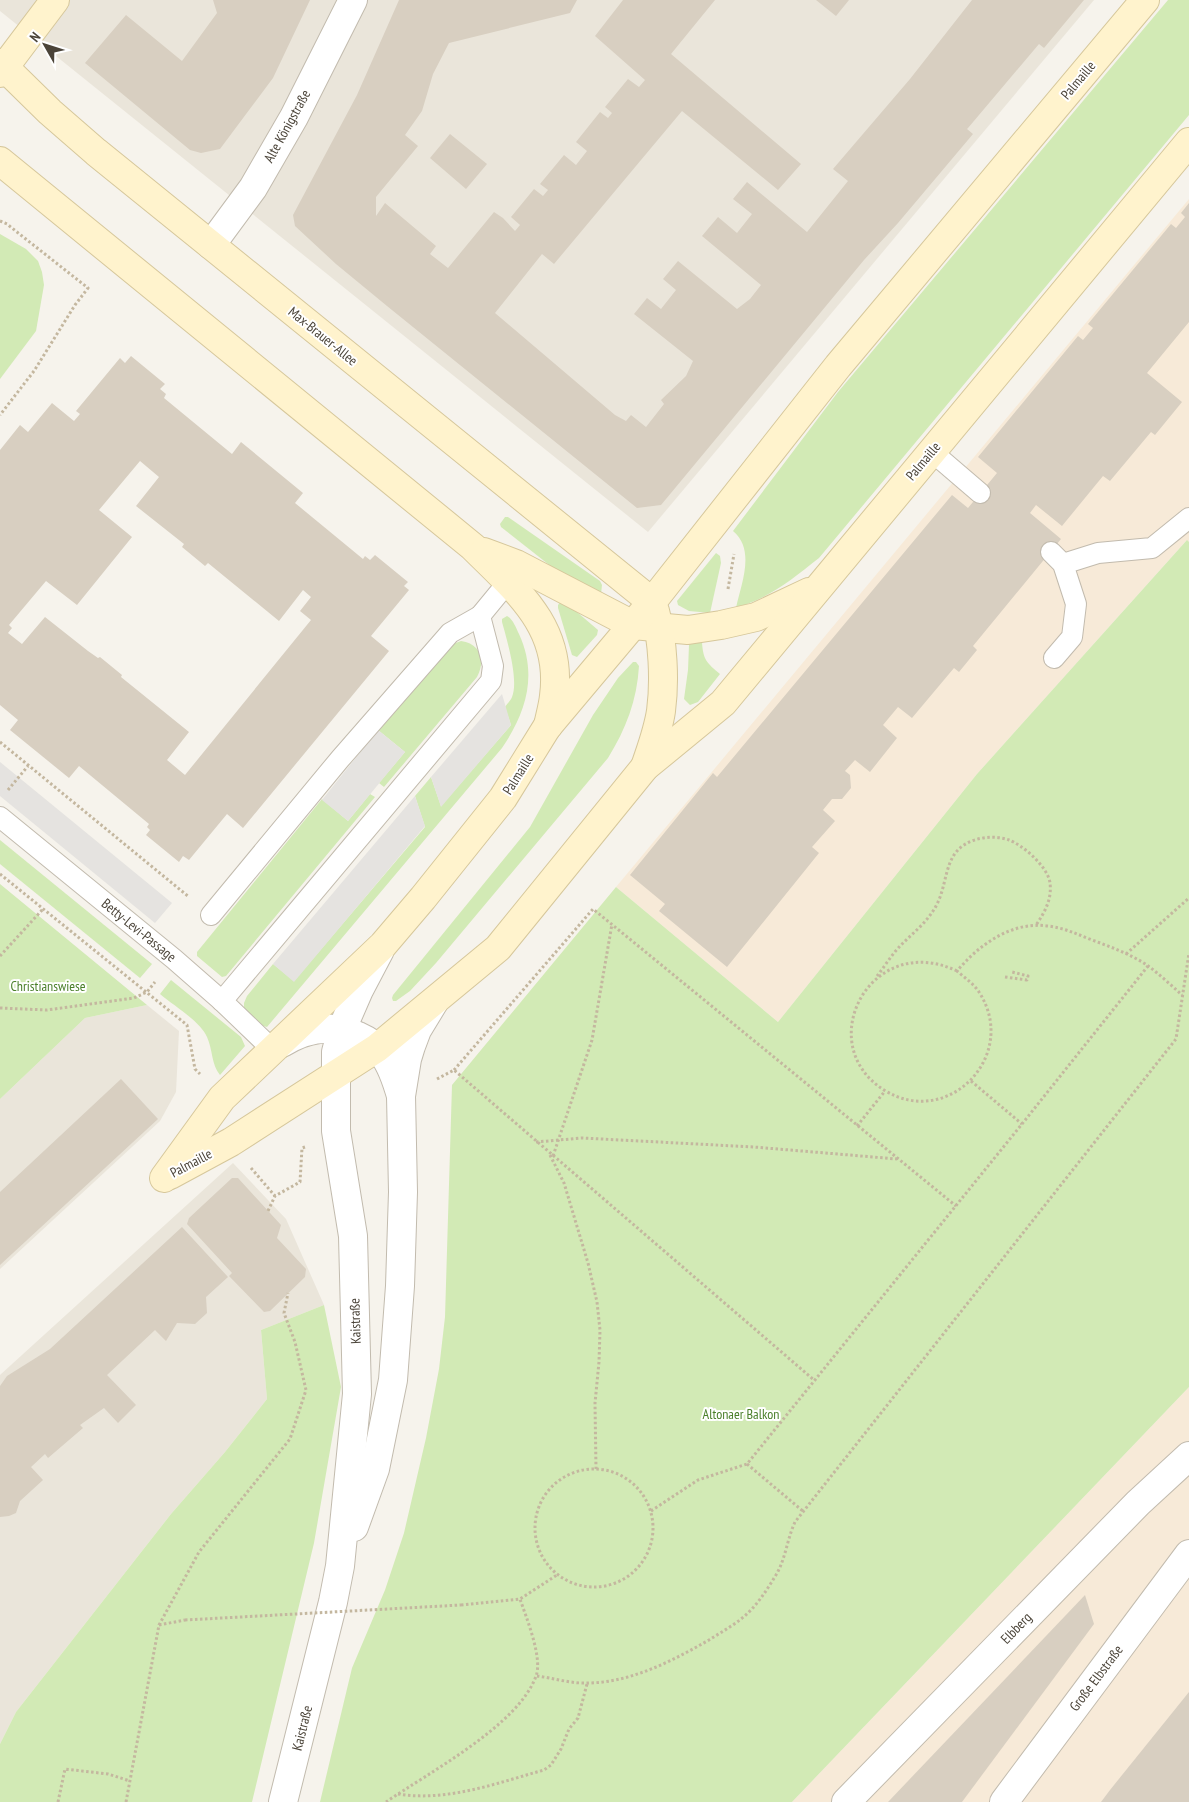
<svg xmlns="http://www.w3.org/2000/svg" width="1189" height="1802" font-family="'PT Sans Narrow',sans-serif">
	<rect width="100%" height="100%" fill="#f6f3ec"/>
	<g fill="#eae5da">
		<path d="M 0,0 L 1094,0 L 648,532 L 0,11 Z"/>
		<path d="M 147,1005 L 179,1031 L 176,1092 L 160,1121 L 0,1269 L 0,1099 L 85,1018 Z"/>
		<path d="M 233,1163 L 286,1219 L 324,1305 L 261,1330 L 267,1399 L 225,1452 L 171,1514 L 16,1712 L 0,1744 L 0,1375 Z"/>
	</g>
	<g fill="#f7ead8">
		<path d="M 1189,199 L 1189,542 L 1186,541 L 977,774 L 778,1022 L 616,887 Z"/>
		<path d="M 1189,1387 L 1189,1802 L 792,1802 Z"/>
	</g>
	<g fill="#d2eab5">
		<path d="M 1168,0 L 1189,0 L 1189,115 L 819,558 C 791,580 771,597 736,608 C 741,584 756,550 733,531 L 838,392 Z"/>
		<path d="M 0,234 L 26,249 L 38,261 L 42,272 L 44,285 L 36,331 L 0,379 Z"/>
		<path d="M 505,517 L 508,517 L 600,581 L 602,585 L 601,594 L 562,575 L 501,527 L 500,524 Z"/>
		<path d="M 1187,540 L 1189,542 L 1189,1387 L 792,1802 L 320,1802 L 352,1668 L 385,1590 L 404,1533 L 426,1438 L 439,1369 L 445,1317 L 452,1085 L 616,887 L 778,1022 L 977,774 Z"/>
		<path d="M 716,553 L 720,556 L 721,563 L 710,613 L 689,611 L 678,605 L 677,601 Z"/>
		<path d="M 561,601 L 564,601 L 598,630 L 597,635 L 577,657 L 572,655 L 558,608 L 558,605 Z"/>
		<path d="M 507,616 C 513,619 516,628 519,634 C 538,675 526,713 502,748 L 267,1027 L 260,1025 L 244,1009 L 244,1003 L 247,996 L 273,964 L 294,981 L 425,827 L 415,796 L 431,777 L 441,806 L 511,725 L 505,707 C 507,704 511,700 512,697 C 519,680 507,640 502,622 L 502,619 Z"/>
		<path d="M 461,641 C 481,644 486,660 477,677 L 384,787 L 379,783 L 405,752 L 378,730 L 453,644 Z"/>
		<path d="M 694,641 L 702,642 C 703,660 707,663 720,674 L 698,702 L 690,705 L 684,699 L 688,670 L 689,645 Z"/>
		<path d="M 633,662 L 636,662 L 639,666 C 637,700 626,729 608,758 L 436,963 L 410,991 L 396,1001 L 393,1001 L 392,998 L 393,995 L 530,827 L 593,715 L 618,678 Z"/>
		<path d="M 370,794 L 375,797 L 226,976 L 222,977 L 197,956 L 197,952 L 322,799 L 348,821 Z"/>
		<path d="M 0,840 L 152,964 L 140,978 L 0,864 Z"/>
		<path d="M 0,884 L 147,1005 L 85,1018 L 0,1099 Z"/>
		<path d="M 171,980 L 241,1037 L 245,1046 L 220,1075 C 211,1064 213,1050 207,1037 C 200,1021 174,1006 160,994 Z"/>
		<path d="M 324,1305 L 341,1387 L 314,1543 L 252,1802 L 0,1802 L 0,1744 L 16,1712 L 171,1514 L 225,1452 L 267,1399 L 261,1330 Z"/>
	</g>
	<g fill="#e5e3e0">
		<path d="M 502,694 L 511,725 L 441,807 L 431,777 Z"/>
		<path d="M 378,730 L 405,752 L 348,821 L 322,800 Z"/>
		<path d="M 0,762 L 172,903 L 155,923 L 0,796 Z"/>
		<path d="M 415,796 L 425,826 L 294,982 L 273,964 Z"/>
	</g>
	<g fill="#d8cfc1" fill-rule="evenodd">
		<path d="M 213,0 L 310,0 L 273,78 L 220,149 L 201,153 L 190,150 L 85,63 L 126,15 L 182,61 L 217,13 Z"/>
		<path d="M 399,0 L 577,0 L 570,13 L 449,43 L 433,74 L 422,111 L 405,135 L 418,146 L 376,197 L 376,216 L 385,203 L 436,246 L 430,254 L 448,268 L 494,212 L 503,218 L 515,231 L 520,225 L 511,217 L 534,189 L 543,196 L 548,190 L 540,184 L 564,155 L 576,165 L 587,151 L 576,142 L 600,112 L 608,118 L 612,113 L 605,107 L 628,79 L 639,87 L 645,80 L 595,36 L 623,0 L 715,0 L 671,54 L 801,164 L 778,190 L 682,111 L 554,264 L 542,254 L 495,313 L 615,415 L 626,421 L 631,415 L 646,427 L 664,404 L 661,400 L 686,376 L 693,361 L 634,314 L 647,298 L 661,309 L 676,290 L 663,279 L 678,261 L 737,309 L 750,299 L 761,285 L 702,236 L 718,217 L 737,233 L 752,214 L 733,199 L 747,182 L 807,232 L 848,181 L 833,169 L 910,79 L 972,0 L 1084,0 L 1044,48 L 1039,44 L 968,128 L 967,129 L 973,134 L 898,223 L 864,260 L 671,493 L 661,505 L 637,508 L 387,306 L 336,264 L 295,226 L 293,215 L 357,95 Z"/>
		<path d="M 816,0 L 849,0 L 836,16 Z"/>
		<path d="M 450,134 L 487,164 L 466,189 L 430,158 Z"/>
		<path d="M 1189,203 L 1189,322 L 1147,373 L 1182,402 L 1155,435 L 1151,432 L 1110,481 L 1103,476 L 1062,526 L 1036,505 L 1030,513 L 1061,539 L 973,646 L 977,650 L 959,672 L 954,668 L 912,718 L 898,707 L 883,725 L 897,738 L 870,772 L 855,760 L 845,771 L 850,775 L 851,788 L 842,799 L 832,799 L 823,810 L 835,821 L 812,847 L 819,853 L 727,967 L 659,911 L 665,904 L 630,875 L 713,773 L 717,777 L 952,495 L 968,508 L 997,473 L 978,457 L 1078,336 L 1083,340 L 1093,328 L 1088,324 L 1171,224 L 1176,228 L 1185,217 L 1181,213 Z"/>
		<path d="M 131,356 L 165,384 L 160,389 L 166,394 L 164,398 L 232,454 L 241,442 L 303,493 L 295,503 L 363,559 L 365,556 L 370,560 L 375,555 L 408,582 L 404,586 L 409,590 L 371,636 L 389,651 L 243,828 L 227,814 L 189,860 L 183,856 L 179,862 L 146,835 L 150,830 L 147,827 L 149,824 L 79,766 L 69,778 L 10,730 L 18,720 L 0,705 L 0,450 L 20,425 L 28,432 L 52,403 L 74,421 L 80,414 L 76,411 L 120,358 L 125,363 ZM 140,461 L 159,477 L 136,506 L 184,544 L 182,547 L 205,566 L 208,563 L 279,621 L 303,590 L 311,597 L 300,611 L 311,620 L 185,775 L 167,760 L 189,732 L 121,677 L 122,675 L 100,657 L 98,658 L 88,651 L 45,617 L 22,644 L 8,633 L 12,628 L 9,625 L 46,581 L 77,605 L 132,537 L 99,510 Z"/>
		<path d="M 121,1079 L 158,1119 L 0,1265 L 0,1192 Z"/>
		<path d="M 232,1178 L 238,1178 L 281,1225 L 277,1238 L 306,1269 L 305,1277 L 270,1311 L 264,1312 L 229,1276 L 232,1273 L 187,1224 L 189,1218 Z"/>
		<path d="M 182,1227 L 228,1277 L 206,1297 L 207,1313 L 195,1324 L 177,1323 L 166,1341 L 155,1330 L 107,1375 L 136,1405 L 118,1423 L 104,1408 L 80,1425 L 83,1428 L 48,1458 L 45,1454 L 31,1467 L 43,1480 L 20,1501 L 16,1513 L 9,1516 L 0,1517 L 0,1386 L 7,1376 L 50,1349 Z"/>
		<path d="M 1085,1595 L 1094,1624 L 962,1802 L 888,1802 Z"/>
		<path d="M 1189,1692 L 1189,1802 L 1101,1802 L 1110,1790 Z"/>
	</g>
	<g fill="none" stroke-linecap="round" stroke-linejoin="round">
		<defs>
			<g id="service">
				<path d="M 931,451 L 980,493"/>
				<path d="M 1051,552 L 1063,564 L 1076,604 L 1072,637 L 1054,658"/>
				<path d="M 1063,564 L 1098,553 L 1152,548 L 1189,518"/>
				<path d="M 0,817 L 174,959 L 222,1001 L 272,1049"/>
				<path d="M 211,915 L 340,759 L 450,633 L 480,616"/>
				<path d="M 222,1001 L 491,681 L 493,666 L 480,616 L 508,582"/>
			</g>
			<g id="minor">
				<path d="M 211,245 L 253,188 L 294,117 L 353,0"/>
				<path d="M 846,1802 L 1138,1503 L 1189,1456"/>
			</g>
			<g id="tertiary">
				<path d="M 282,1043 C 306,1028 331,1023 358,1036 C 367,1040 376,1046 383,1054 C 392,1066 397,1082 401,1096"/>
				<path d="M 354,1527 L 375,1469 L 393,1380 L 400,1286 L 403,1192 L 401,1096 L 407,1059 L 411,1046 L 417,1030 L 434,1002"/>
				<path d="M 283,1802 L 333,1602 L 340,1566 L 357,1394 L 353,1236 L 336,1131 L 336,1052 L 342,1029 L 359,990 L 380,950"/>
				<path d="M 1004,1802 L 1189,1554"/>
			</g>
			<g id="secondary">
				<path d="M 0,63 L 50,112 L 96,152 L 652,602"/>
				<path d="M 0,73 L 55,0"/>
				<path d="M 0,161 L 473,547 C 517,591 563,627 554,696 C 553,706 550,716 548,726"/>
				<path d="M 484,552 L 516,564 L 633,625 L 688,630 L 721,625 L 756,617 L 809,592"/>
				<path d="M 645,767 C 651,749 658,731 661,711 C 665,681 663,641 655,611"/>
				<path d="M 170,1175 L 231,1142 L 377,1048 L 498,948 L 645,767 L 723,703 L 1189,142"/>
				<path d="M 164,1178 L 222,1098 L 383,945 L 423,898 L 503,798 L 547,727 L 652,602 L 838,366 L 1145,0"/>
			</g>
		</defs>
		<use href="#service" stroke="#c2bbae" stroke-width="22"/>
		<use href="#minor" stroke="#c2bbae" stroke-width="30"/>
		<use href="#tertiary" stroke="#c2bbae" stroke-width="30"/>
		<use href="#secondary" stroke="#d6c79b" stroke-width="30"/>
		<g stroke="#c4b79f" stroke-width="3" stroke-dasharray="2.5 2.5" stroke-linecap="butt">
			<path d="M 0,221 L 7,224 L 22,236 L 88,288 L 75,305 L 34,371 L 0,415"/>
			<path d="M 728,589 L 734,554"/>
			<path d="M 0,742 L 189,897"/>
			<path d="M 8,790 L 28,766"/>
			<path d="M 0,874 L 187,1025 L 195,1069 L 200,1074"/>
			<path d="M 1126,954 L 1189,898"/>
			<path d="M 0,956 L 43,909"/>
			<path d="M 957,971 C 871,930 811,1044 884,1090 C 948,1130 1020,1055 979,992 C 974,984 965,978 957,971 C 979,945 1011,921 1048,926 C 1064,928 1077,934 1092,940 C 1111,947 1130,954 1147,965 C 1159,974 1171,985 1182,995"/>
			<path d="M 877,976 C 885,966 892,954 901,945 C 914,932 930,920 938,902 C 947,883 945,857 964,845 C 976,837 995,835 1009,840 C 1023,845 1048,867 1050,883 C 1052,899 1045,912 1036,925"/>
			<path d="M 1005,977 L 1027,980 L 1028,976 L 1012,972"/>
			<path d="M 0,1008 L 47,1010 L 134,998 L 147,992 L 155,982"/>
			<path d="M 454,1070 L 593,909 L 956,1206"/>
			<path d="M 437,1079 L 454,1070 L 814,1380"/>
			<path d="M 971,1081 L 1022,1124"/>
			<path d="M 857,1126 L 885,1091"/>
			<path d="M 536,1142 L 582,1138 L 754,1147 L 897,1159"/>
			<path d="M 550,1155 L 564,1183 L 588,1263 L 597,1302 L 600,1330 L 599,1362 L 595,1403 L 596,1469"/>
			<path d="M 553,1156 L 592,1040 L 612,924"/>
			<path d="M 251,1168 L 275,1196"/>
			<path d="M 268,1211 L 275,1196 L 300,1182 L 302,1148 L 305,1147"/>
			<path d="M 747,1464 L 804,1512"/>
			<circle cx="594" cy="1528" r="59"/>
			<path d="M 651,1511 L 698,1480 L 747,1464 L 1022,1124 L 1148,966"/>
			<path d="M 461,1605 L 520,1599 L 557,1575"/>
			<path d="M 159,1625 L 185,1620"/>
			<path d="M 537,1676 C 553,1678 572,1684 589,1683 C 632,1682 672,1661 709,1640 C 723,1631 738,1623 749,1612 C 760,1601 768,1588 776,1575 C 786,1558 787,1539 795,1522 L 1176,1039 L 1189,953"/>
			<path d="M 398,1794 C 447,1802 497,1783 544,1770 L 551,1765 L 561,1749 L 569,1729 L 578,1718 L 587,1684"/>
			<path d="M 58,1802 L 65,1769 L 108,1774 L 130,1781"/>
			<path d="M 126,1802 L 159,1625 L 199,1552 L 290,1439 L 306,1390 L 295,1342 L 284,1313 L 288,1293"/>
			<path d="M 386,1802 C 428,1773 519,1725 536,1676 C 543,1658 526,1617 520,1599"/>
		</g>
		<use href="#service" stroke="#fff" stroke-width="20"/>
		<use href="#minor" stroke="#fff" stroke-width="28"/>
		<use href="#tertiary" stroke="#fff" stroke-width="28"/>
		<use href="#secondary" stroke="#fff3cd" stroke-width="28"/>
		<path stroke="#c4b79f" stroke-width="3" stroke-dasharray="2.5 2.5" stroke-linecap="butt" d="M 185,1620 L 461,1605"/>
	</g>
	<g text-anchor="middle" stroke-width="4" stroke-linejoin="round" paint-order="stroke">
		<g font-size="14" fill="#4b4439" stroke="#fff">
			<text transform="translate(1078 80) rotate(-50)" y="5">Palmaille</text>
			<text transform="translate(287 126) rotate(-61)" y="5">Alte Königstraße</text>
			<text transform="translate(323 336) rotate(39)" y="5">Max-Brauer-Allee</text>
			<text transform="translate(923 461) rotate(-50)" y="5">Palmaille</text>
			<text transform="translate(518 774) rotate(-58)" y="5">Palmaille</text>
			<text transform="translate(139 930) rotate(39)" y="5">Betty-Levi-Passage</text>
			<text transform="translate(191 1163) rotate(-28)" y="5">Palmaille</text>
			<text transform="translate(355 1321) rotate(-92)" y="5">Kaistraße</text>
			<text transform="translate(1016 1628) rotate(-46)" y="5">Elbberg</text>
			<text transform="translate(1096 1678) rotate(-53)" y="5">Große Elbstraße</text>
			<text transform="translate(302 1728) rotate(-76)" y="5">Kaistraße</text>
		</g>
		<g font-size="14" fill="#4a7f2a" stroke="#fff">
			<text x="48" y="991">Christianswiese</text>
			<text x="741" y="1419">Altonaer Balkon</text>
		</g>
	</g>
	<g transform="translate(45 45) rotate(309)" stroke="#ffffff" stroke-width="4" paint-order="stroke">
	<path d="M0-4L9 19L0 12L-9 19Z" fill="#4b4439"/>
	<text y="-8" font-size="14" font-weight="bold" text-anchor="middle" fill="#4b4439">N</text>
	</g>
</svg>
